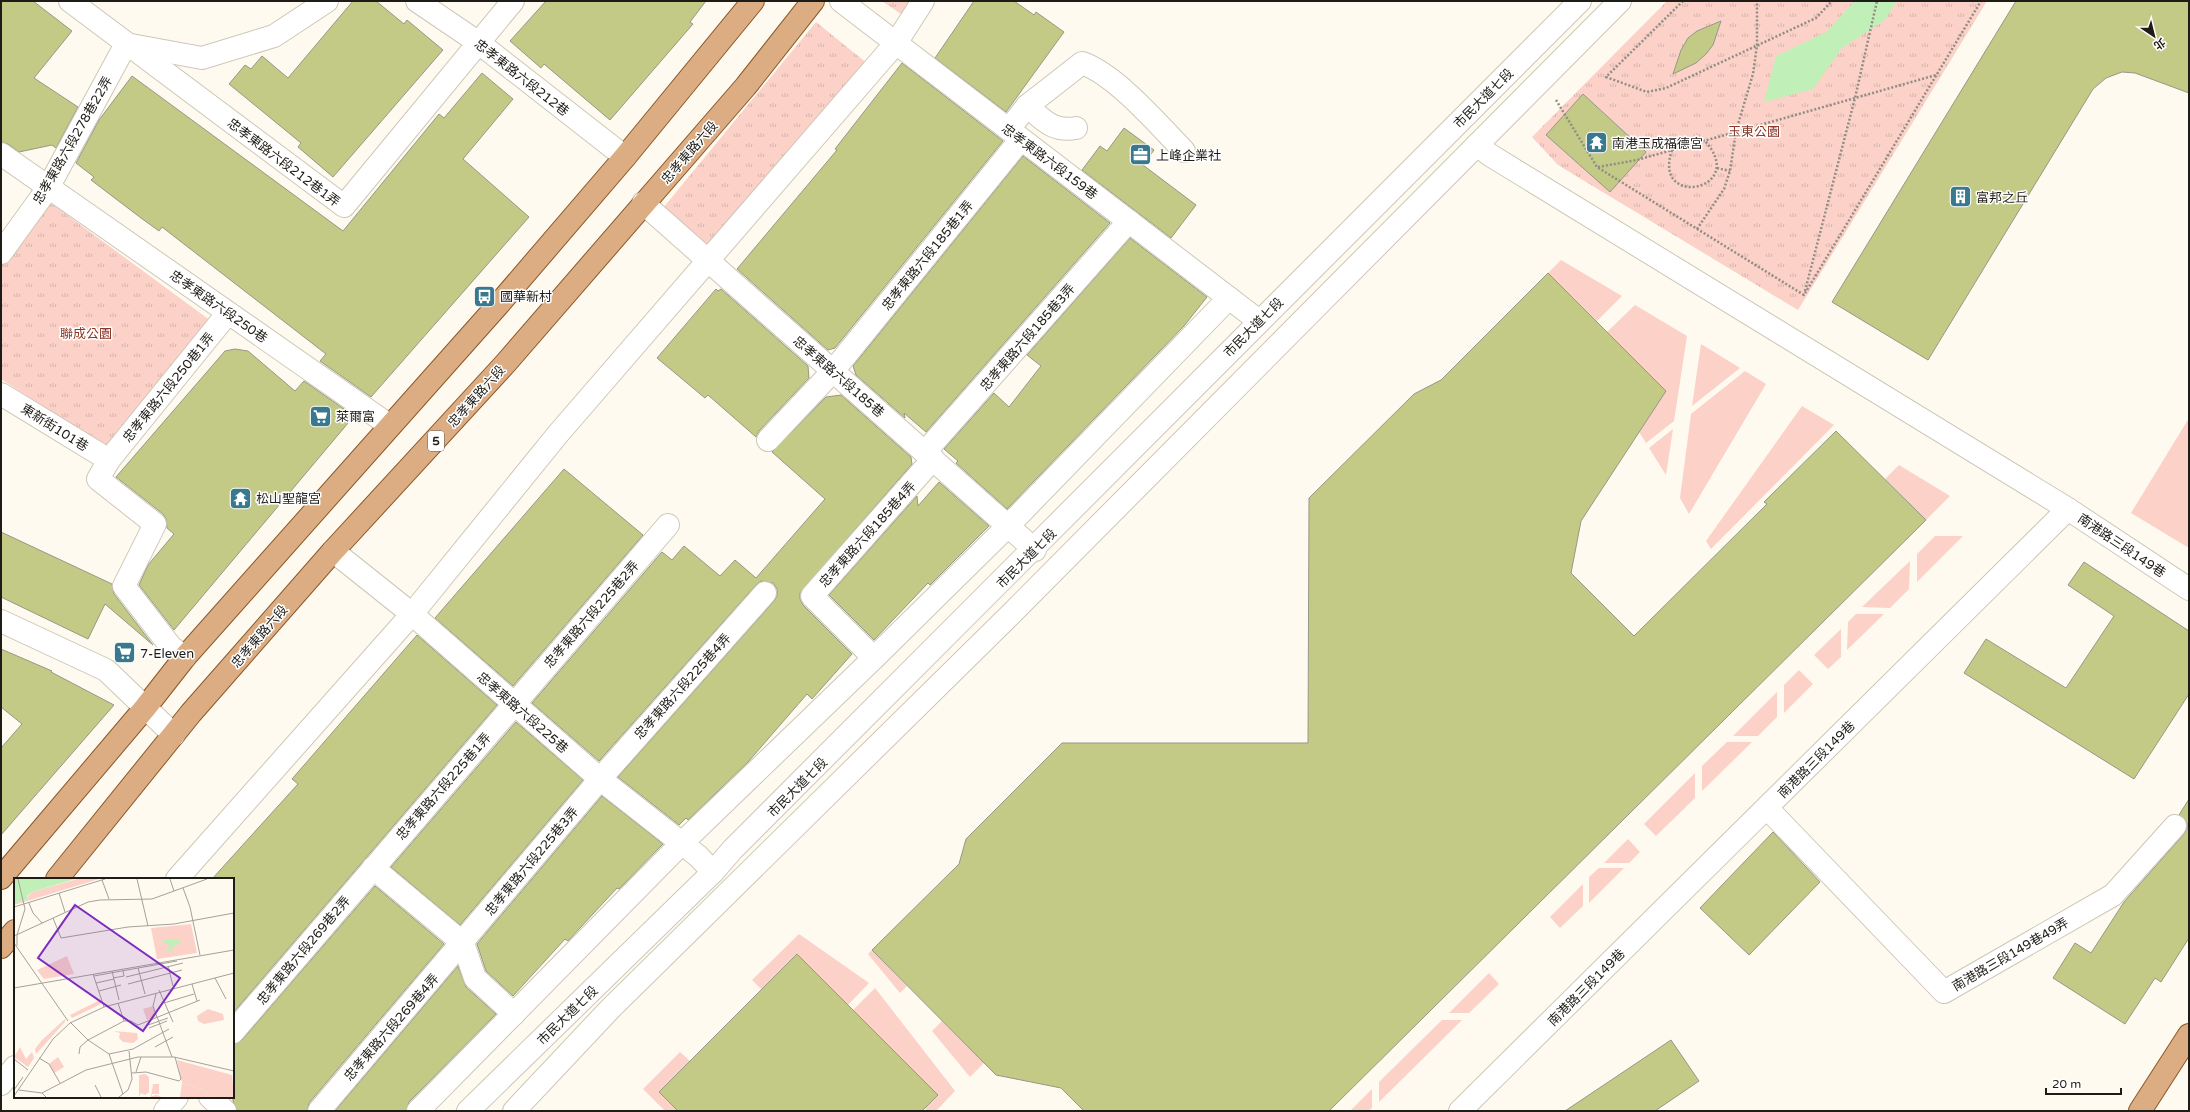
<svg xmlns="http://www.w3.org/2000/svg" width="2190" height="1112" font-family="'Varela Round','Noto Sans TC',sans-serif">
	<defs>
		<pattern id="park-tufts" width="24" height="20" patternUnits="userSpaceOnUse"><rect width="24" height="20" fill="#fbd1c8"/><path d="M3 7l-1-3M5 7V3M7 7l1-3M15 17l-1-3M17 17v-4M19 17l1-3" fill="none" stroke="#d7b3ab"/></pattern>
	</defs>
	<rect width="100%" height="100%" fill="#fffaf0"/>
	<g fill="#fbd1c8">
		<path d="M 1561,260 L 1622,296 L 1597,321 L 1548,273 Z"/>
		<path d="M 1635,305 L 1687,336 L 1674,421 L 1646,443 L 1639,432 L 1665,391 L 1607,332 Z"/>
		<path d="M 1701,344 L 1740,368 L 1692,406 Z"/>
		<path d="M 1745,371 L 1766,384 L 1689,514 L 1680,498 L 1691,414 Z"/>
		<path d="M 1802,406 L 1834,425 L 1711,549 L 1706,541 Z"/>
		<path d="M 2189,418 L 2189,548 L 2131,513 Z"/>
		<path d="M 1673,429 L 1666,475 L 1649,448 Z"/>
		<path d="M 1899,465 L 1950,496 L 1926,520 L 1885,479 Z"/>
		<path d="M 1935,536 L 1963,536 L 1917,582 L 1917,554 Z"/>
		<path d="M 1910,561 L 1909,589 L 1890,608 L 1862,607 Z"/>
		<path d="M 1856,614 L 1884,614 L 1847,650 L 1848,622 Z"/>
		<path d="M 1841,629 L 1841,657 L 1828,669 L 1814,655 Z"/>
		<path d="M 1799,670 L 1813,684 L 1784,713 L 1784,685 Z"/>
		<path d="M 1777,692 L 1777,717 L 1758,736 L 1733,736 Z"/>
		<path d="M 1727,742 L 1752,742 L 1702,791 L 1702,766 Z"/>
		<path d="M 1695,773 L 1695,798 L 1656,836 L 1644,824 Z"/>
		<path d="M 1628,839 L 1640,852 L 1629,863 L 1604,863 Z"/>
		<path d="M 1599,868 L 1624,868 L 1589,903 L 1589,877 Z"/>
		<path d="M 1583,884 L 1583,906 L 1560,928 L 1550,917 Z"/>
		<path d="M 799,934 L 869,983 L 848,1005 L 797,954 L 762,990 L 752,980 Z"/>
		<path d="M 872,950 L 907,986 L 900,993 L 868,954 Z"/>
		<path d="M 1489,973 L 1499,984 L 1469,1013 L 1449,1013 Z"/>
		<path d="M 875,988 L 955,1091 L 936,1111 L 927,1111 L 925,1108 L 938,1095 L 853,1010 Z"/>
		<path d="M 1442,1020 L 1462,1020 L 1379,1102 L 1379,1082 Z"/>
		<path d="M 942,1021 L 984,1063 L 970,1077 L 932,1031 Z"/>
		<path d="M 680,1052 L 690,1061 L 659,1092 L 678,1111 L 665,1111 L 643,1089 Z"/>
		<path d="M 1372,1089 L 1372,1108 L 1369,1111 L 1350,1111 Z"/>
	</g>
	<g fill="url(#park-tufts)">
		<path d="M 882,1 L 923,1 L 911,21 Z"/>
		<path d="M 1667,1 L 1987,1 L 1798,310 L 1558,165 L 1532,137 Z"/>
		<path d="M 816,22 L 868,64 L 715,253 L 663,208 Z"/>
		<path d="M 44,198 L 211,321 L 107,448 L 1,379 L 1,264 Z"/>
	</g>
	<path fill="#c0f0b7" d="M 1855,1 L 1897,1 L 1885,20 L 1842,48 L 1813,89 L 1764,102 L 1776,56 L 1826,32 Z"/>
	<g fill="#c3ca85" stroke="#969888">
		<path d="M 1,1 L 33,1 L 72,31 L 34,78 L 78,107 L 56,148 L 52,145 L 19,152 L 8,144 L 1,142 Z"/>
		<path d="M 353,1 L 376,1 L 404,24 L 407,20 L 443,50 L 333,177 L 298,147 L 301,143 L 229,84 L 245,65 L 251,69 L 262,56 L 288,78 Z"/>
		<path d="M 546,1 L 706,1 L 690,22 L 693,24 L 610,120 L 544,64 L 541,68 L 510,41 Z"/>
		<path d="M 974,1 L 1014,1 L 1034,15 L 1036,12 L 1064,32 L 1006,112 L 935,58 Z"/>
		<path d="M 2016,1 L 2189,1 L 2189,93 L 2135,73 L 2122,72 L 2106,78 L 2093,89 L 1928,360 L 1832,302 Z"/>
		<path d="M 1721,21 L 1713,45 L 1706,54 L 1696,63 L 1673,74 L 1681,50 L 1688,38 L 1697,31 Z"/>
		<path d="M 902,63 L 1003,141 L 835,348 L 828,350 L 737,269 L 837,150 L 835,149 Z"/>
		<path d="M 482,73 L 513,99 L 463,159 L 529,217 L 371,397 L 320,361 L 326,354 L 162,227 L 159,231 L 141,218 L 91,180 L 94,177 L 76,163 L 99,120 L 132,76 L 343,231 L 439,114 L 444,118 Z"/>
		<path d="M 1583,94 L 1646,152 L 1610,192 L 1546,135 Z"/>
		<path d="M 1124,128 L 1154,150 L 1143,165 L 1196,205 L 1171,238 L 1082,170 L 1100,146 L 1107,151 Z"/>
		<path d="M 1023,156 L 1110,223 L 926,432 L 904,413 L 905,418 L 856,375 L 853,366 Z"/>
		<path d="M 1130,238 L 1207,297 L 1184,326 L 1007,509 L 956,463 L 958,461 L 944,449 L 994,393 L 1009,407 L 1041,366 L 1027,355 Z"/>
		<path d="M 1548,273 L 1666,391 L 1581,521 L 1571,573 L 1634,636 L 1767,504 L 1764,502 L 1836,431 L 1926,520 L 1329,1111 L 1084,1111 L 1061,1088 L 996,1075 L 872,950 L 959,864 L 966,839 L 1062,743 L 1308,743 L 1309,498 L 1414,394 L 1441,380 Z"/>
		<path d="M 716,289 L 718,291 L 721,289 L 808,366 L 809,378 L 759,431 L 756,437 L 708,395 L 705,398 L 657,358 Z"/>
		<path d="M 235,349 L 248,351 L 295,391 L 304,381 L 354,416 L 174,630 L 139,585 L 148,565 L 174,534 L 167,528 L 166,519 L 163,514 L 116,477 L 225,351 Z"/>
		<path d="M 841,395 L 911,457 L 912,464 L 800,593 L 800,599 L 803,605 L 852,654 L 812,699 L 807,694 L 748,762 L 688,820 L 686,818 L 679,825 L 618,777 L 774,601 L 777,596 L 777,589 L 773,583 L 761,581 L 756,585 L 599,761 L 532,703 L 662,552 L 672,560 L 684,546 L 720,576 L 735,560 L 756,578 L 825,499 L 772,452 L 826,397 Z"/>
		<path d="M 564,469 L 643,535 L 513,686 L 435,618 Z"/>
		<path d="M 939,482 L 989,526 L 930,585 L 928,583 L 874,640 L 829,595 L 917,496 L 918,506 Z"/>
		<path d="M 1,532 L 112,584 L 114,594 L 153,645 L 105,604 L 88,639 L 1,597 Z"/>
		<path d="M 2084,562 L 2189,631 L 2189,694 L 2134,779 L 1964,673 L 1986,639 L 2066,688 L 2114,616 L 2068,585 Z"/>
		<path d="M 417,635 L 497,705 L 233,1013 L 233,879 L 212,879 L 298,784 L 292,779 Z"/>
		<path d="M 1,649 L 52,671 L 51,672 L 114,705 L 1,835 L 1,748 L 22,724 L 1,707 Z"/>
		<path d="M 516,722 L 583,780 L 460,925 L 391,867 Z"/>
		<path d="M 602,796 L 663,844 L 619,889 L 617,888 L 568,941 L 565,939 L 513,996 L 486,971 L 477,944 Z"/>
		<path d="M 2189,799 L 2189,938 L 2161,982 L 2155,978 L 2125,1024 L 2053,978 L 2075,943 L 2091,953 L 2124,902 L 2184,834 L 2187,829 L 2187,823 L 2179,815 Z"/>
		<path d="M 1773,832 L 1820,882 L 1749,955 L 1700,908 Z"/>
		<path d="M 375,886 L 444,944 L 309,1103 L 307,1111 L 237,1111 L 233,1101 L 233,1044 L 242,1040 Z"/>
		<path d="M 797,954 L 938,1095 L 922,1111 L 678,1111 L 659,1092 Z"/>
		<path d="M 458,966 L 466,987 L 496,1014 L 409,1102 L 406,1111 L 335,1111 Z"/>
		<path d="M 1671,1040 L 1699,1081 L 1655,1111 L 1565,1111 Z"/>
	</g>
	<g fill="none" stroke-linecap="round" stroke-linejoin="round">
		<defs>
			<g id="minor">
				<path d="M 70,1 L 344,206 L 513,1"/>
				<path d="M 417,1 L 479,43 L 625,157"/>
				<path d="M 841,1 L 1259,321"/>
				<path d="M 131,45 L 202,58 L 274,36 L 327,1"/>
				<path d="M 1027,106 C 1044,120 1052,132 1076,128"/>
				<path d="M 1009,129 L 1027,106 L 1082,63 C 1115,74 1159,125 1184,151"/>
				<path d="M 1477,145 L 1490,155 L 2068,509"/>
				<path d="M 1,154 L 389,425"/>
				<path d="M 643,203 L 1035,550"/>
				<path d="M 1,253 L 48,188 L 126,44"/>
				<path d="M 1,394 L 109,460"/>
				<path d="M 768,440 L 833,371 L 1021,139"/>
				<path d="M 925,452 L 1129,221"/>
				<path d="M 333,551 L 412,614 L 600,779 L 698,856 L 713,872"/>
				<path d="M 1,621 L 106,670 L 174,735"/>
				<path d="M 185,657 L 171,647 L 124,586 L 155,524 L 98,479 L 109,460 L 228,313"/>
				<path d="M 874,658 L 812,596 L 933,459"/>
				<path d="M 1767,808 L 1944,992 L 2113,895 L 2175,826"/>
				<path d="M 373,868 L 463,943 L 475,978 L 514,1014"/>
				<path d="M 177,879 L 412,614 L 558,434 L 896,43 L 923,1"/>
				<path d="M 233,1032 L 668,525"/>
				<path d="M 1,1084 L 15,1067"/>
				<path d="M 210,1097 L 225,1111"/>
				<path d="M 165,1111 L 177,1097"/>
				<path d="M 319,1111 L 600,779 L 765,593"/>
				<path d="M 418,1111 L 682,843 L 874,658 L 1008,526 L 1229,298"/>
				<path d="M 468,1111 L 713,872 L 733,849 C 1017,567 1297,283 1580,1"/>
				<path d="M 514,1111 L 610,1009 L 1013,612 L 1620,1"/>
				<path d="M 1460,1111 L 2068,509 L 2189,589"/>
			</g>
			<g id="major">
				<path d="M 1,878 L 145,708 L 185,657 L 498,305 L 625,157 L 753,1"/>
				<path d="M 57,879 L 191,713 L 333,551 L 505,364 L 746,86 L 813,1"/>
				<path d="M 1,947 L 15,931"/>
				<path d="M 2140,1111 L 2189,1035"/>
			</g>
		</defs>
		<use href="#minor" stroke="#cec7b7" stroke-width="24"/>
		<use href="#major" stroke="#8a5728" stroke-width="24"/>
		<g stroke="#908d85" stroke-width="2.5" stroke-dasharray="2 2" stroke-linecap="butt">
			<path d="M 1683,1 L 1606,77 L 1647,92 L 1666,88 L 1816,18 L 1832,1"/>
			<path d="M 1556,100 L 1597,167 L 1804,295 L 1981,1"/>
			<path d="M 1672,150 C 1651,210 1751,190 1704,140"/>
			<path d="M 1598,167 L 1637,160 L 1936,75"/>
			<path d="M 1717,168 L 1730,171"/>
			<path d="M 1697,229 L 1724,189 L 1730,171 L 1736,131 L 1753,74 L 1757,45 L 1757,1"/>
			<path d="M 1805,291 L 1855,98 L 1877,1"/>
		</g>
		<use href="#minor" stroke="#fff" stroke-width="22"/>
		<use href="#major" stroke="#dcad83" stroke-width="22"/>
	</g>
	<defs>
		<symbol id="temple-square" viewBox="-11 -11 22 22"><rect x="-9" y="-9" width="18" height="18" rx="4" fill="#3a788d" stroke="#fff"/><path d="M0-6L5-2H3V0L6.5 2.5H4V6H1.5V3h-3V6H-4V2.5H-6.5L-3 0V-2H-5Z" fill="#fff"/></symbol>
		<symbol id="office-square" viewBox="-11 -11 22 22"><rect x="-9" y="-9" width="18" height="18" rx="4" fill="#3a788d" stroke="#fff"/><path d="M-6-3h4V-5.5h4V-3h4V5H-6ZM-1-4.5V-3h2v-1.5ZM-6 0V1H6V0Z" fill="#fff"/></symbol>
		<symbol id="building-square" viewBox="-11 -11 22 22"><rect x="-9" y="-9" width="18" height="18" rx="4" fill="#3a788d" stroke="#fff"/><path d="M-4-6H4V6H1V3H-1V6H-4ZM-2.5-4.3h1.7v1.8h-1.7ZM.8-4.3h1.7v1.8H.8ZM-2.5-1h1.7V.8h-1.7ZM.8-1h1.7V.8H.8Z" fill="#fff"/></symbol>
		<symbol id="bus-square" viewBox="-11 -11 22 22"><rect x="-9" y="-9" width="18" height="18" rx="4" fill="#3a788d" stroke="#fff"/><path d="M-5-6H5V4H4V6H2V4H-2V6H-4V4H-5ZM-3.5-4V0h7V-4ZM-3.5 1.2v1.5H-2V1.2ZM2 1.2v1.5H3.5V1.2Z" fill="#fff"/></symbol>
		<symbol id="supermarket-square" viewBox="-11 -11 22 22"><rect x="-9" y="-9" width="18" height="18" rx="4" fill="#3a788d" stroke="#fff"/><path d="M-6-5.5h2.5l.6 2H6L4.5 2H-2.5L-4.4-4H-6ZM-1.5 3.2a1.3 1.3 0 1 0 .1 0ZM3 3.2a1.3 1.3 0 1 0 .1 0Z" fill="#fff"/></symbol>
	</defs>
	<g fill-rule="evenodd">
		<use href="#temple-square" x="1584" y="130" width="25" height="25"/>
		<use href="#office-square" x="1128" y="142" width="25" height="25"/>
		<use href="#building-square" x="1948" y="184" width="25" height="25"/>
		<use href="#bus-square" x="472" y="284" width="25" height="25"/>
		<use href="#supermarket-square" x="308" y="404" width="25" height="25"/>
		<use href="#temple-square" x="228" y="486" width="25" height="25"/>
		<use href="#supermarket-square" x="112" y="640" width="25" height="25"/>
	</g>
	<g text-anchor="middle" stroke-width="3" stroke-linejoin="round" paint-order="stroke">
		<rect fill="#fff" stroke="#62605c" stroke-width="1" x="428" y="431" width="16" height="20" rx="3"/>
		<g font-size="12" font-weight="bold" fill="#1e1c16">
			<text x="436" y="445">5</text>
		</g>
		<g font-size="13" fill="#1e1c16" stroke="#fff">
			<text transform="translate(522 77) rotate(38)" y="5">忠孝東路六段212巷</text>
			<text transform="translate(1483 98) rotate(-45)" y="5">市民大道七段</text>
			<text transform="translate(72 140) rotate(-60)" y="5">忠孝東路六段278巷22弄</text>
			<text transform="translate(689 152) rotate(-49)" y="5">忠孝東路六段</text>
			<text transform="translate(1050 161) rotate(37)" y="5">忠孝東路六段159巷</text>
			<text transform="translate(284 162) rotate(37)" y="5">忠孝東路六段212巷1弄</text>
			<text transform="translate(927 255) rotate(-51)" y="5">忠孝東路六段185巷1弄</text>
			<text transform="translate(219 306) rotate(35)" y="5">忠孝東路六段250巷</text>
			<text transform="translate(1253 327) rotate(-45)" y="5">市民大道七段</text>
			<text transform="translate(1027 337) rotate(-49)" y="5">忠孝東路六段185巷3弄</text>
			<text transform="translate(839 376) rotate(41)" y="5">忠孝東路六段185巷</text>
			<text transform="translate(168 387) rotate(-51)" y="5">忠孝東路六段250巷1弄</text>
			<text transform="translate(476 396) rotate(-48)" y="5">忠孝東路六段</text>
			<text transform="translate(55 427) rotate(32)" y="5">東新街101巷</text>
			<text transform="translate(867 534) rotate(-48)" y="5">忠孝東路六段185巷4弄</text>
			<text transform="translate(2122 545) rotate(34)" y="5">南港路三段149巷</text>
			<text transform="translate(1026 558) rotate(-45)" y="5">市民大道七段</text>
			<text transform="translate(591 614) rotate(-49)" y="5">忠孝東路六段225巷2弄</text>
			<text transform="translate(259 636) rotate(-49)" y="5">忠孝東路六段</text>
			<text transform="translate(682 686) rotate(-48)" y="5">忠孝東路六段225巷4弄</text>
			<text transform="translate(523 712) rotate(41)" y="5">忠孝東路六段225巷</text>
			<text transform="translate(1816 759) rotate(-45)" y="5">南港路三段149巷</text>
			<text transform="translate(443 786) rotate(-49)" y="5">忠孝東路六段225巷1弄</text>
			<text transform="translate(797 787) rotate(-45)" y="5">市民大道七段</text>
			<text transform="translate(531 861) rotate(-50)" y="5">忠孝東路六段225巷3弄</text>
			<text transform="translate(303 950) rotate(-50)" y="5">忠孝東路六段269巷2弄</text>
			<text transform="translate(2010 954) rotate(-30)" y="5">南港路三段149巷49弄</text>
			<text transform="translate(1586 987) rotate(-45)" y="5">南港路三段149巷</text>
			<text transform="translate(567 1015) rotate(-44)" y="5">市民大道七段</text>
			<text transform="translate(391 1027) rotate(-49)" y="5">忠孝東路六段269巷4弄</text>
		</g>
		<g font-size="13" fill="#8c3627" stroke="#fff">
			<text x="1754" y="136">玉東公園</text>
			<text x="86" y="338">聯成公園</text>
		</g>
		<g font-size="13" fill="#1e1c16" stroke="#fff" text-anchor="start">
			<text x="1612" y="148">南港玉成福德宮</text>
			<text x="1156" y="160">上峰企業社</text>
			<text x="1976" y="202">富邦之丘</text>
			<text x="500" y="301">國華新村</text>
			<text x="336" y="421">萊爾富</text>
			<text x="256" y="503">松山聖龍宮</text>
			<text x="140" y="658">7-Eleven</text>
		</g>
	</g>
	<g transform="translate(14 878)">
		<rect width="220" height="220" fill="#fffaf0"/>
		<path d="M 194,131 L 209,136 L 210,142 L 190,146 L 184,143 L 183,138 ZM 99,153 L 123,155 L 124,161 L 119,165 L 109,164 L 105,160 L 106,155 ZM 131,196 L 135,199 L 135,214 L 131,217 L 127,215 L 125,219 L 125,197 ZM 168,205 L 192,213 L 195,219 L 166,219 ZM 139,206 L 145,206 L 145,216 L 138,216 L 138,218 L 143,217 L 147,219 L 137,219 Z" fill="#fbd1c8"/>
		<path d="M 63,1 L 85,1 L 0,27 L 0,25 L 15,21 L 14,18 L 18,14 ZM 177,46 L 183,75 L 143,81 L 137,50 ZM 53,78 L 60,96 L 30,101 L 23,92 ZM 86,122 L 87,126 L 58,140 L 56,137 ZM 139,128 L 143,139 L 133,142 L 129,131 ZM 51,141 L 51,144 L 22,176 L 21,171 L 28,162 ZM 6,169 L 12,181 L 18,174 L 20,180 L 14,189 L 0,179 ZM 44,179 L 50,189 L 40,195 L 35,186 ZM 163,182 L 218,197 L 220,219 L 195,219 L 192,213 L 168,205 Z" fill="#fbd1c8"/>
		<path d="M 0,1 L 61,1 L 18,14 L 13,18 L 15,21 L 1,25 ZM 155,61 L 169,63 L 160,68 L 157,73 L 162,75 L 152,72 L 157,68 L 147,63 Z" fill="#c0f0b7"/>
		<path fill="none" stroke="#a5a199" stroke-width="1" d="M 123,1 L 134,48M 156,1 L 160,13M 88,2 L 95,21M 169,10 L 176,29 L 186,77M 45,15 L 51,34M 15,25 L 19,35 L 28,45M 0,29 L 91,1M 39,40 L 47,60 L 114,49 L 160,46 L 220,35M 0,58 L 74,24 L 86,22 L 138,21 L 193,1M 0,65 L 54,143M 3,68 L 3,57 L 11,31 L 4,1M 154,88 L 159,108M 124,90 L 131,116M 98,93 L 105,122M 79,96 L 90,129M 80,98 L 163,83M 112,99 L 169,85M 99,100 L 110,98 L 109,93M 201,100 L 212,121M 82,105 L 100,101M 114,106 L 168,92M 178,106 L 183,123M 0,110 L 220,72M 145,112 L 159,144M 85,113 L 107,107M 142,116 L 139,128 L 158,179M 104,125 L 110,143M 150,125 L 180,116M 56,144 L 74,162 L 95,176 L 109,216M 134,147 L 154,140M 135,150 L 153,143M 141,169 L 159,159M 65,176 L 66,169 L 74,162 L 110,143 L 117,143 L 124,147 L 186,122M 95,176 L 119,171 L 155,151M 25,180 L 35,186 L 46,205M 0,181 L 14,192M 122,194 L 127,179M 118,195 L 132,194 L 165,203 L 167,201 L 161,179M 81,207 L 87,219M 0,212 L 9,199M 5,212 L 28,215 L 32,219M 28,215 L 72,192 L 124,179 L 160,179 L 220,193M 0,218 L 39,161 L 56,145 L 90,129 L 220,95M 105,219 L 114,212 L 118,201 L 115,173"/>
		<path fill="#7b2cbf" fill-opacity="0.15" stroke="#7b2cbf" stroke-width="2" d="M 61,27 L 166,100 L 129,153 L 24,80 Z"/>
		<rect width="220" height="220" fill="none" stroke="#1e1c16" stroke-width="2"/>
	</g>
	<rect width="2190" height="1112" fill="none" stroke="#1e1c16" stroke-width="4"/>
	<g transform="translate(2154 36) rotate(145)" stroke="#ffffff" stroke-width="3" paint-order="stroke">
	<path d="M0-3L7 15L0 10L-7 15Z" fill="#1e1c16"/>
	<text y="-6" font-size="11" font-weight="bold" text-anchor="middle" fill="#1e1c16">北</text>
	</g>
	<path d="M2046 1088v6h75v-6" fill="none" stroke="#1e1c16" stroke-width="2"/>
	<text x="2052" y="1088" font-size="12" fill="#1e1c16" stroke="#ffffff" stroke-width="3" paint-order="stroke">20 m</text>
</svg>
